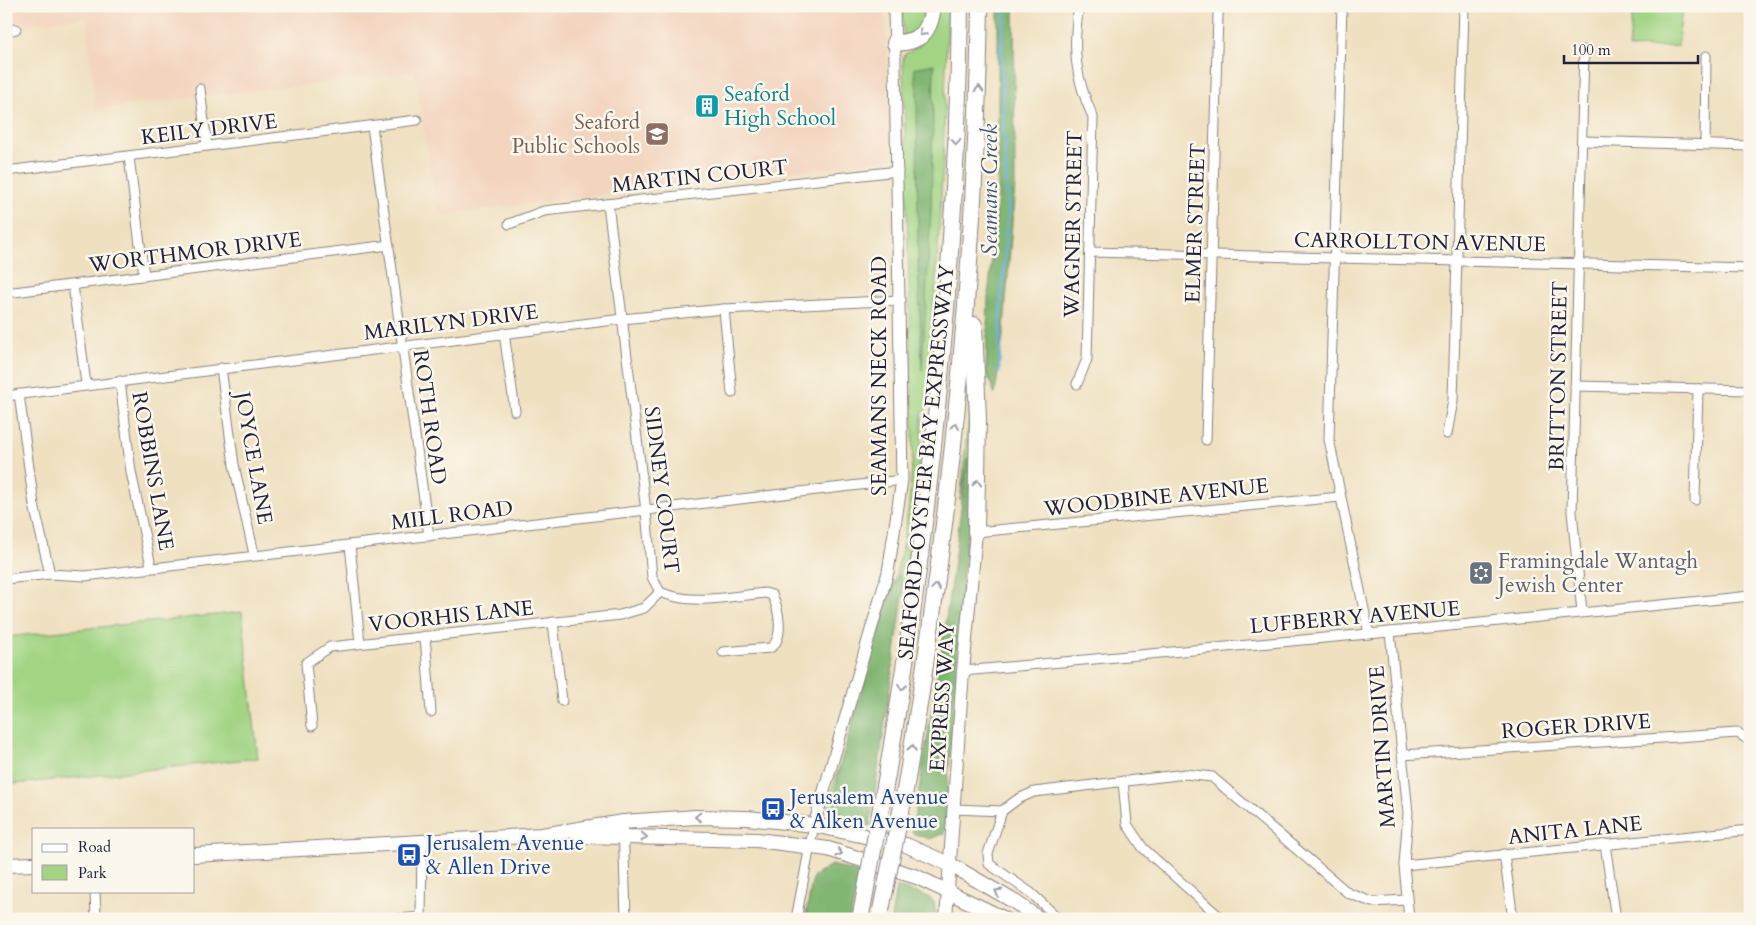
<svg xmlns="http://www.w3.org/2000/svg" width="1756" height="925" font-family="Cardo,serif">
	<rect width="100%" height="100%" fill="#fbf7ec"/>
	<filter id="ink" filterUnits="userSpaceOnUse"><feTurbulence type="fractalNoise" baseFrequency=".02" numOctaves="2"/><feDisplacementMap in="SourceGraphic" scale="10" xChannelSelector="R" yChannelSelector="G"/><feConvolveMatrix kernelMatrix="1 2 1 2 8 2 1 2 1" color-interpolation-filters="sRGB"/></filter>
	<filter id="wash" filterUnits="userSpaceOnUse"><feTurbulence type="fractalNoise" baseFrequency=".0096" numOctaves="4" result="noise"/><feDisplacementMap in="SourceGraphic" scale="20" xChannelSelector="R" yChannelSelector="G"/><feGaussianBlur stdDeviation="1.12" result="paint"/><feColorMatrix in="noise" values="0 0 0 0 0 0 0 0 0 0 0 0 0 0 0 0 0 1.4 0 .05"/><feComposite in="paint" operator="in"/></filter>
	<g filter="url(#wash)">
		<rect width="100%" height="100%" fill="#efe0c0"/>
		<path fill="#f3d4be" d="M 6,6 L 885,6 L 889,160 L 438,215 L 415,72 L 96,109 L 86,17 L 6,27 Z"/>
		<g fill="#a2d484" stroke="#627b60">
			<path d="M 902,6 L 929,6 L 927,23 L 904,38 Z"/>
			<path d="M 937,6 L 948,6 L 943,160 L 929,405 L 922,414 L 922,436 L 904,589 L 899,574 L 890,594 C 907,541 912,489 913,432 L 903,60 L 904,55 L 923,43 Z"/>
			<path d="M 1633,6 L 1682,6 L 1678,46 L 1629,48 Z"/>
			<path d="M 971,399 L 975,459 L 968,458 L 960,500 Z"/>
			<path d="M 242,612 L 258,758 L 6,785 L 6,637 Z"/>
			<path d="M 840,765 L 835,803 L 841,815 L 870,826 L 841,819 L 828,810 L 829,798 Z"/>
		</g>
		<g fill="#81b672" stroke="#526c56">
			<path d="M 998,6 L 1014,6 L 1015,184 L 1004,328 L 995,394 L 986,372 L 988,298 L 998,197 Z"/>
			<path d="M 934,64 L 931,212 L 922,370 L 918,258 L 917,91 L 914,68 Z"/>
			<path d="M 968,458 L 975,459 L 972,527 L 967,535 L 964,565 L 944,833 L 930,839 L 912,833 L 945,626 Z"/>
			<path d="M 899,574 L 904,589 L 870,826 L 841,815 L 835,803 L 840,765 L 890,594 Z"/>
			<path d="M 831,865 L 860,873 L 850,919 L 805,919 L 813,877 Z"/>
			<path d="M 896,887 L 927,896 L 934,902 L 936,919 L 891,919 Z"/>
		</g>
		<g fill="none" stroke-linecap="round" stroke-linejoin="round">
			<path stroke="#73b0e5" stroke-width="2.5" d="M 999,373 L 1001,299 L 1008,213 L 1001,49 L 1006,6"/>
		</g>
	</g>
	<g filter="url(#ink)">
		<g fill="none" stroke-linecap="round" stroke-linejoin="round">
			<defs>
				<g id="minor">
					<path d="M 1342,6 L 1329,439 L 1369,634"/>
					<path d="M 6,31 L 16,29"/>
					<path d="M 200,89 L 207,146"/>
					<path d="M 372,126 L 429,536"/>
					<path d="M 1582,141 L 1750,146"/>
					<path d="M 1705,144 L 1706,56"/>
					<path d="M 129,157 L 144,276"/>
					<path d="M 6,171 L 417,120"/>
					<path d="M 608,204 L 646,511 L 652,577 L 660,592 C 692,606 731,596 765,593 L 772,595 C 779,609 785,639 770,648 L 723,652"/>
					<path d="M 509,224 L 544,211 L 898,171"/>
					<path d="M 1090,252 L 1750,268"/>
					<path d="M 73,285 L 86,384"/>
					<path d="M 6,293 L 389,245"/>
					<path d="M 724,309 L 732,393"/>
					<path d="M 504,333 L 515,411"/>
					<path d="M 221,368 L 234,465 L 254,554"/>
					<path d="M 120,381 L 131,472 L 151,566"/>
					<path d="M 1077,384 L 1087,359 L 1093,117 C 1075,78 1072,48 1079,6"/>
					<path d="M 1575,386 L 1750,390"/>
					<path d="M 19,394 L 34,505 L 50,574"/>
					<path d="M 6,396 L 622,319 L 724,309 L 901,300"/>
					<path d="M 1447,434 L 1453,400 L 1464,6"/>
					<path d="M 1206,440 L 1218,14 L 1221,6"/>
					<path d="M 1695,500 L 1698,389"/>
					<path d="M 976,532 L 1340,497"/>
					<path d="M 350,545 L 360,643"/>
					<path d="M 6,579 L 50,574 L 85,576 L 902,480"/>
					<path d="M 1582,612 L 1572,512 L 1584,50"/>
					<path d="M 553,622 L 562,701"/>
					<path d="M 1390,632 L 1408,813 L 1404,865 L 1409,919"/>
					<path d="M 425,636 L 431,712"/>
					<path d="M 963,671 L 1390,632 L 1750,596"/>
					<path d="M 312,726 L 306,663 L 330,647 L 620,615 L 644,608 L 660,592"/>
					<path d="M 1402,755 L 1738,733 L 1750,741"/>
					<path d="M 1123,781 L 1127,824 L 1143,848 L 1222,919"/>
					<path d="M 954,809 L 1002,811 L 1018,799 L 1034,792 L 1186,774 L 1212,777 L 1348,893 L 1372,902 L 1406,900"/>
					<path d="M 1002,811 L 988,854 L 989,864 L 1031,893 L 1059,919"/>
					<path d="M 623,822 L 626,919"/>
					<path d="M 1605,844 L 1616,919"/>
					<path d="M 1504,854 L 1513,919"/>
					<path d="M 1404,865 L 1750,830"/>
					<path d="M 95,891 L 96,919"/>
					<path d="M 397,919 L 421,917"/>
					<path d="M 421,919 L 422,842"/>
					<path d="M 796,919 L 814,825"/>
				</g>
				<path id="tertiary" d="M 814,825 L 888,572 L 902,480 L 894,6"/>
				<path id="secondary" d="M 946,919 L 963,671 L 976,532"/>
				<g id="primary">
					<path d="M 581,836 L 757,840 L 828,849 L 917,877 L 1005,919"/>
					<path d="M 194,855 L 542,835 L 623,822 L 696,817 L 747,818 L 814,825 L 906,845 L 951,865 L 1015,902 L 1039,919"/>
					<path d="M 6,865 L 34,864"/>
				</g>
				<g id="motorway">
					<path d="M 895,43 C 921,42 930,32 933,6"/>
					<path d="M 974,325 L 978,419 L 976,532"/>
					<path d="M 884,792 C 929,533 957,270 960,6"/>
					<path d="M 904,796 C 949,535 976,271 980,6"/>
					<path d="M 860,919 L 863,904"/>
				</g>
			</defs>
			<use href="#minor" stroke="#88817e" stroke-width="11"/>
			<use href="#tertiary" stroke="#88817e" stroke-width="13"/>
			<use href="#secondary" stroke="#88817e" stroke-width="14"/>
			<use href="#primary" stroke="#88817e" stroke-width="16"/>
			<use href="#motorway" stroke="#88817e" stroke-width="18"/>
			<use href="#minor" stroke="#fff" stroke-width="9"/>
			<use href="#tertiary" stroke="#fff" stroke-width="11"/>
			<use href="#secondary" stroke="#fff" stroke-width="12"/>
			<use href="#primary" stroke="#fff" stroke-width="14"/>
			<use href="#motorway" stroke="#fff" stroke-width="16"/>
			<defs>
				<g id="motorway-bridge">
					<path d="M 863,904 L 884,792"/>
					<path d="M 881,910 L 904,796"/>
				</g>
			</defs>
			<use href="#motorway-bridge" stroke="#88817e" stroke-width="18" stroke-linecap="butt"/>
			<use href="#motorway-bridge" stroke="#fff" stroke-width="16"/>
		</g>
		<defs><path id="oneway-chevron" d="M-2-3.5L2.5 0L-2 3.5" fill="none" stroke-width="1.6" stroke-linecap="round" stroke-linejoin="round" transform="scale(1.25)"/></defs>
		<g stroke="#9c9ca7">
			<use href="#oneway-chevron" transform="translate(922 33) rotate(132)"/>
			<use href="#oneway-chevron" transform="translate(979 89) rotate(-88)"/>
			<use href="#oneway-chevron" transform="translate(956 142) rotate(93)"/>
			<use href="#oneway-chevron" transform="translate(955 426) rotate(-84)"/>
			<use href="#oneway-chevron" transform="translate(977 483) rotate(-87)"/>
			<use href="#oneway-chevron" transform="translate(936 587) rotate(-82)"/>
			<use href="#oneway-chevron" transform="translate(902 687) rotate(99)"/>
			<use href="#oneway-chevron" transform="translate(912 748) rotate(-80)"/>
			<use href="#oneway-chevron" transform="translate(698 817) rotate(179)"/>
			<use href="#oneway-chevron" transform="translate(644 837) rotate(1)"/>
			<use href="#oneway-chevron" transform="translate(839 853) rotate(17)"/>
			<use href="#oneway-chevron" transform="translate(998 892) rotate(-150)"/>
		</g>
	</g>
	<defs>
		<symbol id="building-square" viewBox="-11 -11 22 22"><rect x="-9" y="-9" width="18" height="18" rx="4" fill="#0f9aa8" stroke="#fbf7ec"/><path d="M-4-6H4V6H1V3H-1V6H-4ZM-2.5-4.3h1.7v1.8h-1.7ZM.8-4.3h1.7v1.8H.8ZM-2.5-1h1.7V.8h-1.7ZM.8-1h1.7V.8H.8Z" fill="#fff"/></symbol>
		<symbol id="school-square" viewBox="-11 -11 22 22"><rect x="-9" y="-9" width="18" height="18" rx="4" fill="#8d6e63" stroke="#fbf7ec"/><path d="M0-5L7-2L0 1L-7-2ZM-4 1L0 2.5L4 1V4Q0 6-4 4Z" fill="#fff"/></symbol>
		<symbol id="synagogue-square" viewBox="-11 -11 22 22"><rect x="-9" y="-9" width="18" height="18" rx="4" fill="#6b7280" stroke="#fbf7ec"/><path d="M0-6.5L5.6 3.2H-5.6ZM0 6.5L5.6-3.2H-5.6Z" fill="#fff"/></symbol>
		<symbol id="bus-square" viewBox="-11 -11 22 22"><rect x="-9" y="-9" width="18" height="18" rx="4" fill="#1a4fb4" stroke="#fbf7ec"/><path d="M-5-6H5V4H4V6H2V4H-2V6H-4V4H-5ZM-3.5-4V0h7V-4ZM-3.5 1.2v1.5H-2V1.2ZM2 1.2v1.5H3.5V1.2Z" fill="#fff"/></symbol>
	</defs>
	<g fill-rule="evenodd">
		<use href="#building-square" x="693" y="92" width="28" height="28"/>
		<use href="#school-square" x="643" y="120" width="28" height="28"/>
		<use href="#synagogue-square" x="1467" y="559" width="28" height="28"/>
		<use href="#bus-square" x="759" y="795" width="28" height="28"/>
		<use href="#bus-square" x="395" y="841" width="28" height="28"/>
	</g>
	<g text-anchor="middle" stroke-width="5" stroke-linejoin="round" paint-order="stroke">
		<g font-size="21" fill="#0d838f" stroke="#fbf7ec" text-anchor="start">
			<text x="724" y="101">Seaford<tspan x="724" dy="24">High School</tspan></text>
		</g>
		<g font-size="21" fill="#785e54" stroke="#fbf7ec" text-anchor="end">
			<text x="640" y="129">Seaford<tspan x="640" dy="24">Public Schools</tspan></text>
		</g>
		<g font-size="21" fill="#22223b" stroke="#fbf7ec">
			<text transform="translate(209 129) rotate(-7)" y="7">KEILY DRIVE</text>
			<text transform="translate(700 176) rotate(-6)" y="7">MARTIN COURT</text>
			<text transform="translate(1195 223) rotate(-88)" y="7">ELMER STREET</text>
			<text transform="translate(1073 224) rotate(-89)" y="7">WAGNER STREET</text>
			<text transform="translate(1420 242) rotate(1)" y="7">CARROLLTON AVENUE</text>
			<text transform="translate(195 252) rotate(-7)" y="7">WORTHMOR DRIVE</text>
			<text transform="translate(451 322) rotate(-7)" y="7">MARILYN DRIVE</text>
			<text transform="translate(879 376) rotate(-90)" y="7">SEAMANS NECK ROAD</text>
			<text transform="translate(1558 376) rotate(-89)" y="7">BRITTON STREET</text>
			<text transform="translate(430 417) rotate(82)" y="7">ROTH ROAD</text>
			<text transform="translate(254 458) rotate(80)" y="7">JOYCE LANE</text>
			<text transform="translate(926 462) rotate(-84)" y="7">SEAFORD-OYSTER BAY EXPRESSWAY</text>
			<text transform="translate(153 471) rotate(80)" y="7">ROBBINS LANE</text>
			<text transform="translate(662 490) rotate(83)" y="7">SIDNEY COURT</text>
			<text transform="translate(1156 497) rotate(-6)" y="7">WOODBINE AVENUE</text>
			<text transform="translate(452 515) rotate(-7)" y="7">MILL ROAD</text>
			<text transform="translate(451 616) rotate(-6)" y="7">VOORHIS LANE</text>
			<text transform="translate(1355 617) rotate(-5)" y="7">LUFBERRY AVENUE</text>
			<text transform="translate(942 697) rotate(-86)" y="7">EXPRESS WAY</text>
			<text transform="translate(1576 726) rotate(-4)" y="7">ROGER DRIVE</text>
			<text transform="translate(1382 747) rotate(-94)" y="7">MARTIN DRIVE</text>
			<text transform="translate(1575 830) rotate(-6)" y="7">ANITA LANE</text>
		</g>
		<g font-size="21" fill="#5b616d" stroke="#fbf7ec" text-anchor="start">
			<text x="1498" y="568">Framingdale Wantagh<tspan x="1498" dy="24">Jewish Center</tspan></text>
		</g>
		<g font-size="21" fill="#164399" stroke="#fbf7ec" text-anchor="start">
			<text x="790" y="804">Jerusalem Avenue<tspan x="790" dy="24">&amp; Alken Avenue</tspan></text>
			<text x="426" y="850">Jerusalem Avenue<tspan x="426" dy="24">&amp; Allen Drive</tspan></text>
		</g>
		<g font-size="22" font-style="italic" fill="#3e5476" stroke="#fbf7ec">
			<text transform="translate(989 190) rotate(-90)" y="8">Seamans Creek</text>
		</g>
	</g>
	<rect width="1756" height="925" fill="none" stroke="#fbf7ec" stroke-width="25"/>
	<rect x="32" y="828" width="162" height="65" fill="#fbf7ec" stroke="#a4a2a5"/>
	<rect x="42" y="844" width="25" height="8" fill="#ffffff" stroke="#a4a2a5"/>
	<text x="78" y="852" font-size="15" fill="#22223b">Road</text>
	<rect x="42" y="865" width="25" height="15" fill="#a2d484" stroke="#a4a2a5"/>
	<text x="78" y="878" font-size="15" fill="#22223b">Park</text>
	<path d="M1564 55v8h134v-8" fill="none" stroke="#22223b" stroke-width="2.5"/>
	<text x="1571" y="55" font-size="15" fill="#22223b" stroke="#fbf7ec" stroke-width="4" paint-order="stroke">100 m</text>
</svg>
